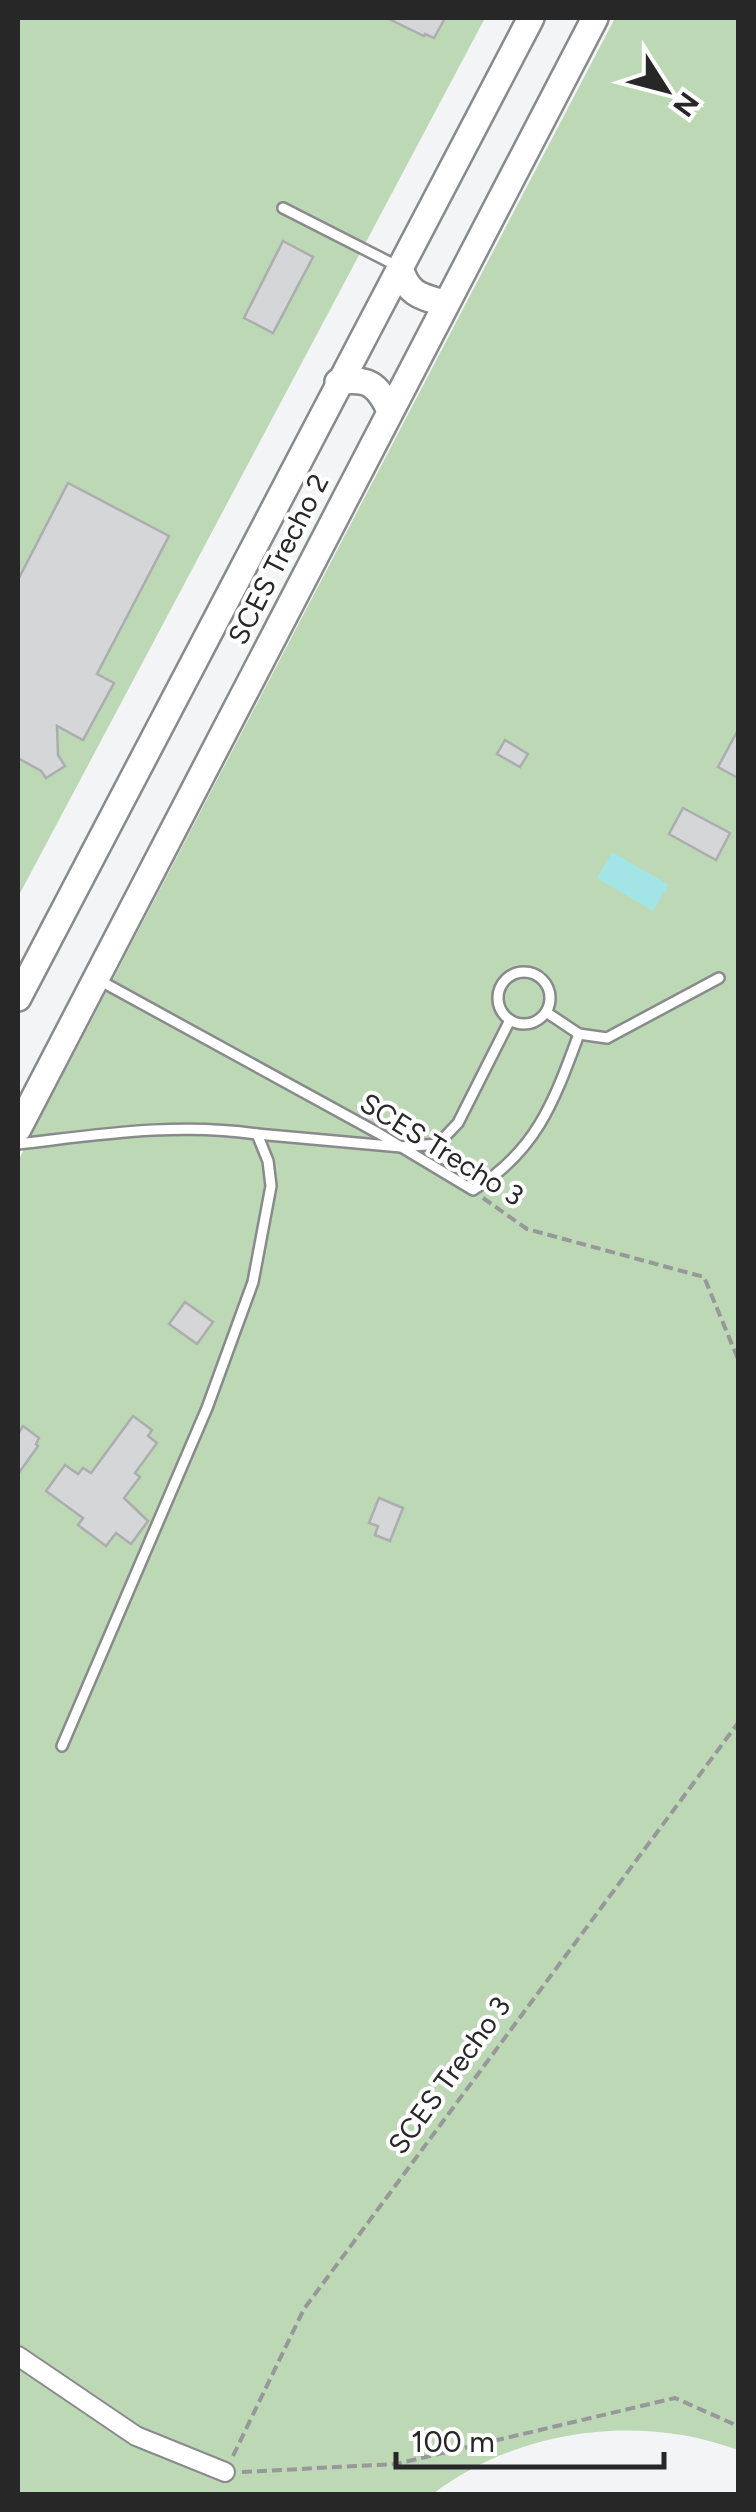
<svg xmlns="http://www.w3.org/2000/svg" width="756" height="2512" font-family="Figtree,sans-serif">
	<rect width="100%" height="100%" fill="#f3f4f6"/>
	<g fill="#bcd8b5">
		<path d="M 18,18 L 485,18 L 18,897 Z"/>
		<path d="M 615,18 L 738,18 L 738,2450 C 639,2413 518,2429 433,2494 L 18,2494 L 18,1161 Z"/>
	</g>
	<path fill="#a3e4e7" d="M 612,852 L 669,885 L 653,911 L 597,878 Z"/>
	<g fill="#d5d6d8" stroke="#acadaf" stroke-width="2.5">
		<path d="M 387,18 L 445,18 L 434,38 L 425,34 L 424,36 Z"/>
		<path d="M 283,241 L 313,257 L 273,333 L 244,318 Z"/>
		<path d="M 68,483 L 169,536 L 97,674 L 114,683 L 83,740 L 57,726 L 58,755 L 65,766 L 46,778 L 41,771 L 18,758 L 18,580 Z"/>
		<path d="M 738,730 L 738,778 L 718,767 Z"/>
		<path d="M 505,740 L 528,754 L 520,767 L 497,754 Z"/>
		<path d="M 683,808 L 730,833 L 716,860 L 669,834 Z"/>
		<path d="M 185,1302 L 213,1322 L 197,1344 L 169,1324 Z"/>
		<path d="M 133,1416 L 152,1430 L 148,1436 L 157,1443 L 135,1473 L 140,1477 L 124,1498 L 148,1521 L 131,1544 L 116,1533 L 106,1546 L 78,1525 L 83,1518 L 46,1491 L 65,1465 L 78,1474 L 83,1468 L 91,1473 Z"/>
		<path d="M 23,1426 L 39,1438 L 36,1444 L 38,1446 L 18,1474 L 18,1434 Z"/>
		<path d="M 379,1498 L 403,1508 L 390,1541 L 375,1535 L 378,1526 L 369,1523 Z"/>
	</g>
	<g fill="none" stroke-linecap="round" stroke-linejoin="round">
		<defs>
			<g id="service">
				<path d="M 283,208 L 397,266"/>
				<circle cx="524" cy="998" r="26"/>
				<path d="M 97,979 L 378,1133 L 473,1190 C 537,1151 554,1101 579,1034"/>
				<path d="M 546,1012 L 579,1034 L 607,1038 L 719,978"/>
				<path d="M 257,1134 L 401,1147 L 438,1144 L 458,1123 L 510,1020"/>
				<path d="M 18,1144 C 97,1135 177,1122 257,1134 L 268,1161 L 271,1186 L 253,1282 L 207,1408 L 62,1746"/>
			</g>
			<path id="minor" d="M 18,2356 L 136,2436 L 225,2472"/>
			<g id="secondary">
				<path d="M 400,268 C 408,294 419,296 444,303"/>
				<path d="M 338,382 C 367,377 378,384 390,411"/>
				<path d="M 18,998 L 531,18"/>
				<path d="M 18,1129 L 595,18"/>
			</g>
		</defs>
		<use href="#service" stroke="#898a8c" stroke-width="14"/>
		<use href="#minor" stroke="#898a8c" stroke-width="22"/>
		<use href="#secondary" stroke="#898a8c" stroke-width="30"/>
		<g stroke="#98989a" stroke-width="4" stroke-dasharray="10 5" stroke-linecap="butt">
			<path d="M 483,1198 L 527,1229 L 704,1277 L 738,1359"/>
			<path d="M 233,2456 L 304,2309 L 738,1723"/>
			<path d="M 242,2472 L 396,2464 L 675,2398 L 738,2426"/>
		</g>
		<use href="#service" stroke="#fff" stroke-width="9"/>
		<use href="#minor" stroke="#fff" stroke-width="18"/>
		<use href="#secondary" stroke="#fff" stroke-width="25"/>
	</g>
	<g text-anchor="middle" stroke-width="8" stroke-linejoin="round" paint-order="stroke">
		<g font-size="28" fill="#272728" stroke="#fff">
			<text transform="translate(278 559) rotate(-63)" y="10">SCES Trecho 2</text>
			<text transform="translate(442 1149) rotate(32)" y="10">SCES Trecho 3</text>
			<text transform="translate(449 2075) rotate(-54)" y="10">SCES Trecho 3</text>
		</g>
	</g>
	<rect width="756" height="2512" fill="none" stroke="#272728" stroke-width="40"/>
	<g transform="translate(666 90) rotate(126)" stroke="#ffffff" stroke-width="8" paint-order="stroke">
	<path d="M0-8L18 38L0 25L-18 38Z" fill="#272728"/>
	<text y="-15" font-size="28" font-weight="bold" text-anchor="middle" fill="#272728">N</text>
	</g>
	<path d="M396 2452v15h268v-15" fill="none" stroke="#272728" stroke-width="5"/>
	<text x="411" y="2452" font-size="30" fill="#272728" stroke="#ffffff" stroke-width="8" paint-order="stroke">100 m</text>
</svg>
